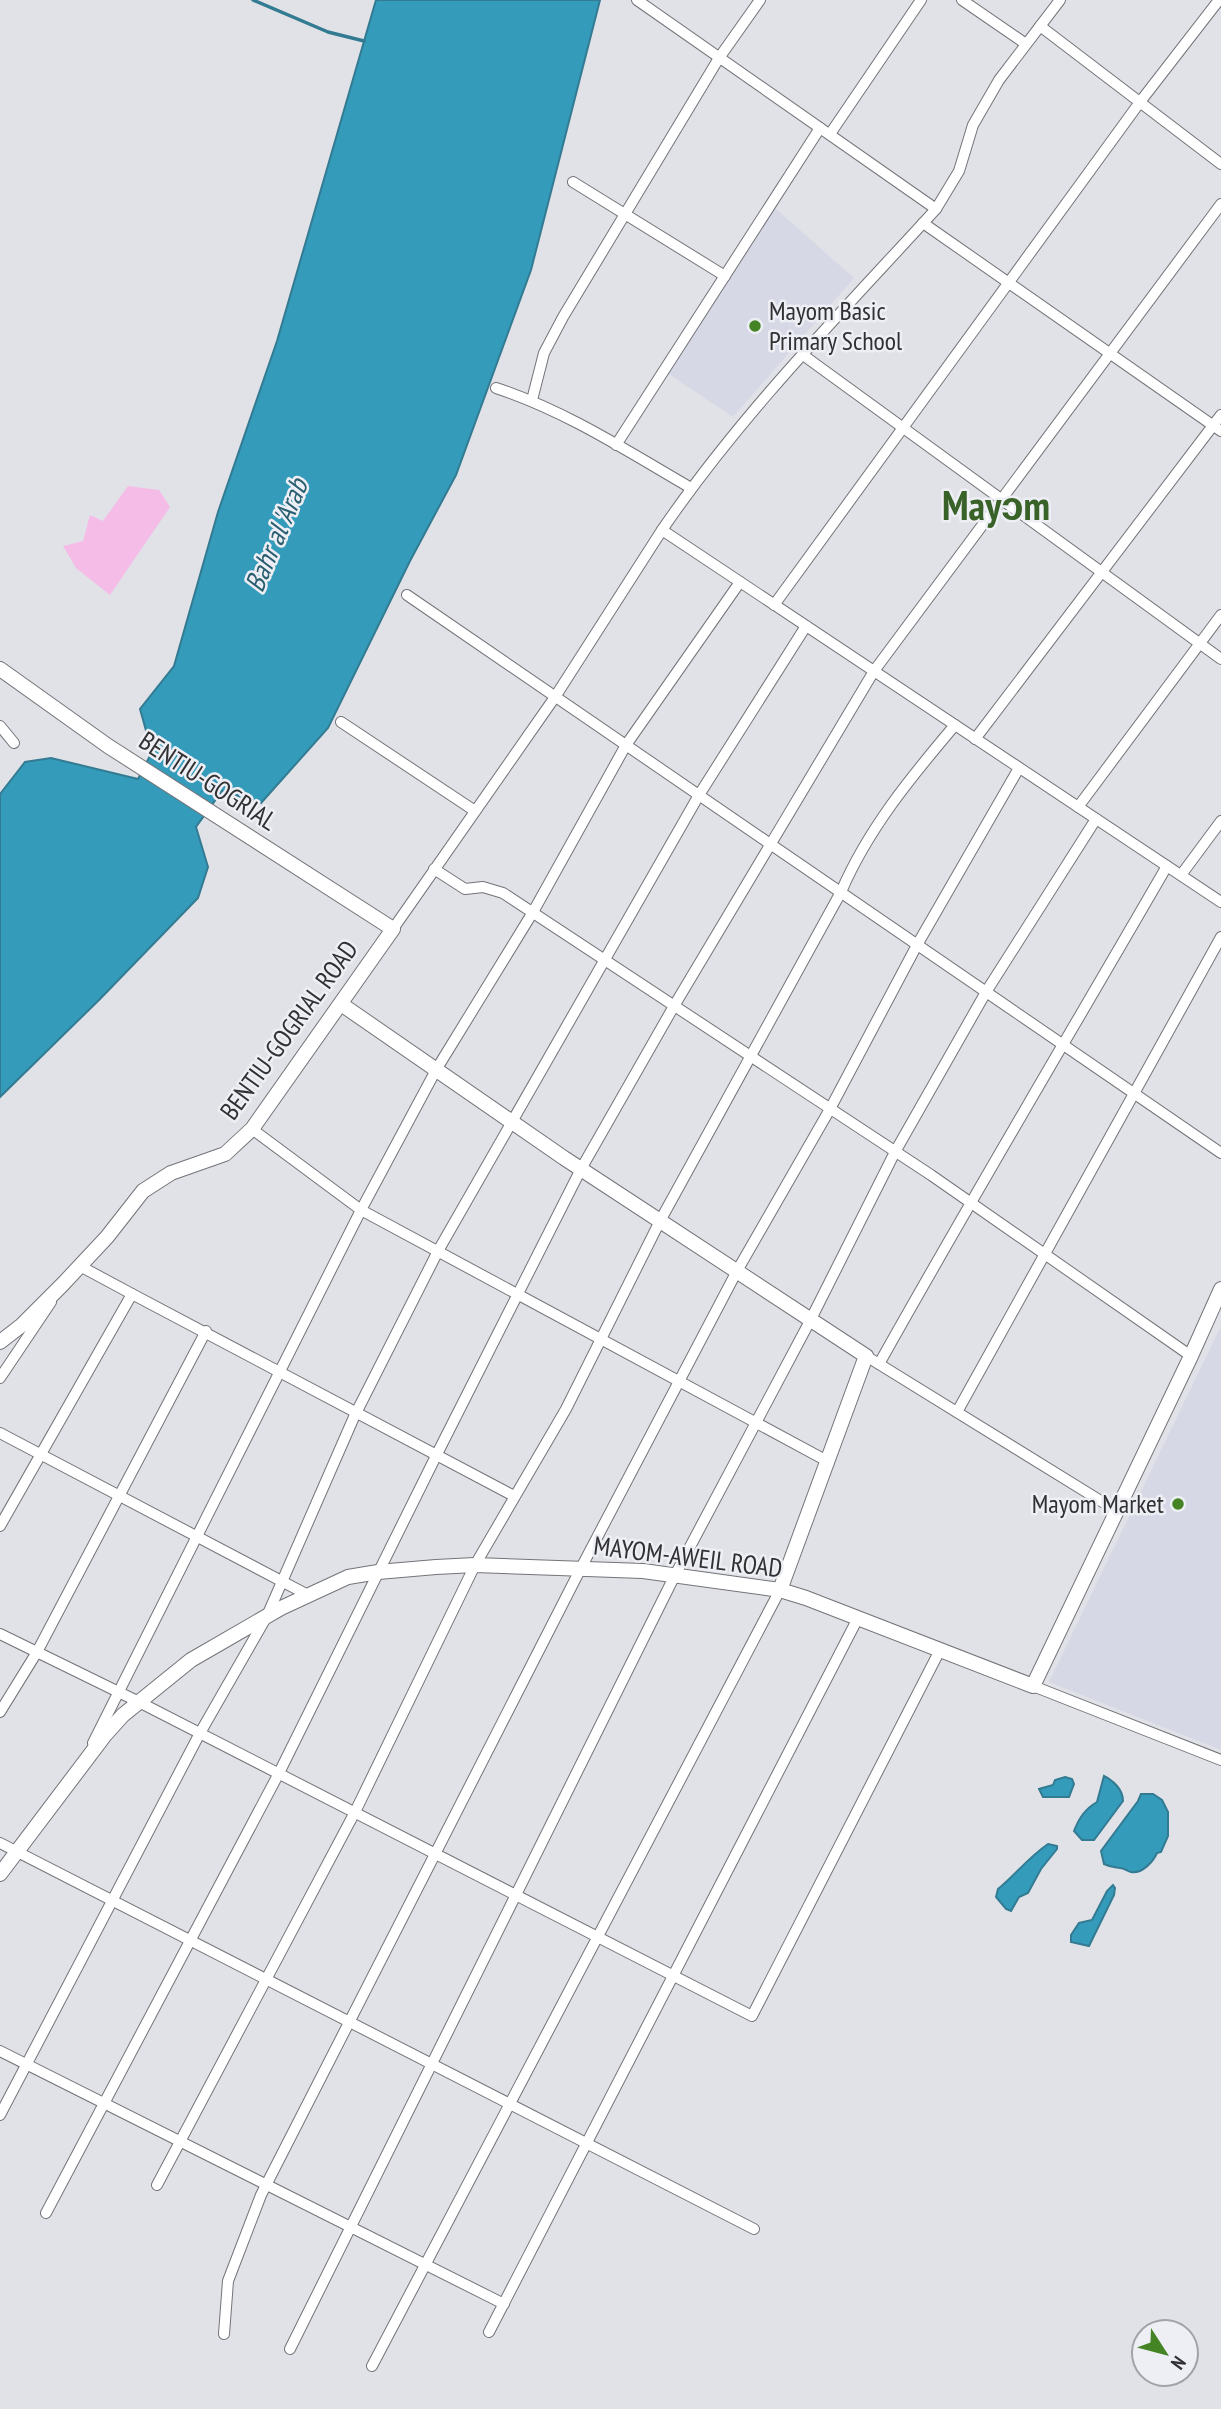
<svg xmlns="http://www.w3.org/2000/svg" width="1221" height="2409" font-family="'PT Sans Narrow',sans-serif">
	<rect width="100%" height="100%" fill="#e1e2e7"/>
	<g fill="#d6d8e5">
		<path d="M 775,208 L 854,278 L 733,417 L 667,373 Z"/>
		<path d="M 1221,1326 L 1221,1750 L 1049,1682 Z"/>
	</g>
	<path fill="#f5bce7" d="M 128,486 L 159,490 L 170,507 L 110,595 L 76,568 L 63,546 L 83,541 L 90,515 L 103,521 Z"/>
	<g fill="#349bba" stroke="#337b92" stroke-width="2">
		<path d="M 376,0 L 600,0 L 531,270 L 456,475 L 410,561 L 328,728 L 261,803 L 222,791 L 196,827 L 208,867 L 198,898 L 100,999 L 0,1097 L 0,794 L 25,762 L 51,758 L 138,779 L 152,752 L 140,709 L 174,666 L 218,512 L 277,341 Z"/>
		<path d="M 1104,1776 C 1114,1781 1123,1790 1123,1801 L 1094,1840 L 1082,1840 L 1074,1831 C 1079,1818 1085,1809 1097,1802 Z"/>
		<path d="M 1065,1777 L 1072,1779 L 1074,1784 L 1069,1797 L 1043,1797 L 1039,1789 L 1053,1785 L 1055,1780 Z"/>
		<path d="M 1141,1794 L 1153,1794 L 1162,1800 L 1168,1812 L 1168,1836 L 1161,1852 L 1157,1853 C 1153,1862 1142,1874 1131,1872 C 1127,1871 1124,1868 1120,1868 C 1114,1867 1110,1867 1104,1864 L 1101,1851 L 1138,1801 Z"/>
		<path d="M 1048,1844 L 1057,1846 L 1057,1849 L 1041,1869 L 1028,1893 L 1019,1897 L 1011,1911 L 1006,1909 L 996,1897 L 998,1889 C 1016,1874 1029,1857 1048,1844 Z"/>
		<path d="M 1113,1885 L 1115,1888 L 1114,1895 L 1089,1946 L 1071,1942 L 1071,1935 L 1079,1923 L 1092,1920 L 1107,1891 Z"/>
	</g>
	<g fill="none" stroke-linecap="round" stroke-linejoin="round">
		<path stroke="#337b92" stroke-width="3.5" d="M 253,0 L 328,32 L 364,41"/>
		<defs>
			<g id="street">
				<path d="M 637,0 L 936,209"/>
				<path d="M 962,0 L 1026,44"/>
				<path d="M 1040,26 L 1221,164"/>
				<path d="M 830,134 L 921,0"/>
				<path d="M 573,182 L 725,276"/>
				<path d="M 923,223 L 1221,431"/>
				<path d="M 803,355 L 1221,659"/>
				<path d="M 496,388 C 566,411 627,451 691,488"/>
				<path d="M 532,400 L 544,353 L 563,317 L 719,58 L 760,0"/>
				<path d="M 616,445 L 820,128"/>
				<path d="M 662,530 C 742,413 841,313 936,209 L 959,171 L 973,125 L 999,80 L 1060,0"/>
				<path d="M 407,595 L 1221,1153"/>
				<path d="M 774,605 L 1140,102 L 1219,0"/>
				<path d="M 341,722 L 475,811"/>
				<path d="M 0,726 L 14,743"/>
				<path d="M 975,739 L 1221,415"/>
				<path d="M 1078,807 L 1221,615"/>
				<path d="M 434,869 L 465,889 L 483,887 L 503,893 L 931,1175 L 1191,1356"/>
				<path d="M 1181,875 L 1221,821"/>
				<path d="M 393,929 L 555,697 L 662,530 L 1221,902"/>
				<path d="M 252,1129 L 361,1210 L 829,1462"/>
				<path d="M 80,1266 L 132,1294"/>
				<path d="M 866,1356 L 1117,1511"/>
				<path d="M 879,1364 C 973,1196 1071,1032 1167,866"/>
				<path d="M 0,1378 L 51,1302"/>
				<path d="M 957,1412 L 1221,937"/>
				<path d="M 0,1433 L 308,1595"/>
				<path d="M 0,1526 L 132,1294 L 514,1496"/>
				<path d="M 0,1634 L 139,1702 L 752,2016 L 940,1650"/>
				<path d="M 1033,1686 L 1221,1760"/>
				<path d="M 0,1712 L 37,1652 L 206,1331"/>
				<path d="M 93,1743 L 361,1210 L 436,1070 L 533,912 L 626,745 L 740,582"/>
				<path d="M 0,1843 L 754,2229"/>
				<path d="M 0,2051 L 504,2304"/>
				<path d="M 0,2115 L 200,1733 L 267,1616 L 354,1417 L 438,1251 L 699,795 L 806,626"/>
				<path d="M 157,2185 L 355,1812 L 475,1565 L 566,1409 L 660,1221 L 841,892 C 868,829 911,777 955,725"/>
				<path d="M 46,2213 L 279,1773 L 437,1454 L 581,1169 L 674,1006 L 874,671 L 1221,204"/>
				<path d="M 489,2332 L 858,1618"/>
				<path d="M 224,2334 L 228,2281 L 261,2195 L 581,1568 L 737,1271 L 830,1109 L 917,945 L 1019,768"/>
				<path d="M 290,2349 L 675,1575 L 811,1319 L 895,1152 L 986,992 L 1096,819"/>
				<path d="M 372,2366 L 780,1590"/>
			</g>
			<g id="secondary">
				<path d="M 0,669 L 108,746 L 393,929 L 252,1129 L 225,1154 L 171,1173 L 143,1191 L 107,1237 L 63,1284 L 22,1325 L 0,1342"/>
				<path d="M 341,1004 L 564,1158 L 866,1356 L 780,1590"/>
				<path d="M 0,1874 L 105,1735 L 123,1715 L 191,1660 L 281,1608 L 348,1577 L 378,1572 L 436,1567 L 475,1565 L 643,1571 L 780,1590 L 806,1598 L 1033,1686 L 1191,1356 L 1221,1289"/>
			</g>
		</defs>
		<use href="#street" stroke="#737479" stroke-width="12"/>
		<use href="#secondary" stroke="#737479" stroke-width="16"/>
		<use href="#street" stroke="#fff" stroke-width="10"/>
		<use href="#secondary" stroke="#fff" stroke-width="14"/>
	</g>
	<g fill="#448425" stroke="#eeeff5" stroke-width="2.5">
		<circle cx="755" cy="326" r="7"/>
		<circle cx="1178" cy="1504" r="7"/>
	</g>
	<g text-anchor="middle" stroke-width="5" stroke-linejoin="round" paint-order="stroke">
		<g font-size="26" fill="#313133" stroke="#eeeff5" text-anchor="start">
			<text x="769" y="320">Mayom Basic<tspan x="769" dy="30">Primary School</tspan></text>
			<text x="1164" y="1513" text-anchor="end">Mayom Market</text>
		</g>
		<g font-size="26" fill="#313133" stroke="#eeeff5">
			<text transform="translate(208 781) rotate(33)" y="9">BENTIU-GOGRIAL</text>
			<text transform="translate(289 1030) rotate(-54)" y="9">BENTIU-GOGRIAL ROAD</text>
			<text transform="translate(688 1557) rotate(7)" y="9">MAYOM-AWEIL ROAD</text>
		</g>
		<g font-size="28" font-style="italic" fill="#295e70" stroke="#eeeff5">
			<text transform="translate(276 535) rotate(-67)" y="10">Bahr al 'Arab</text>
		</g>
		<g font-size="40" font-weight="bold" fill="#386227" stroke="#eeeff5">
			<text x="996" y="520">Mayɔm</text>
		</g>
	</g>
	<g transform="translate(1165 2353) rotate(126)"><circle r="33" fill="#eeeff5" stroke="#a2a3a7" stroke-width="2"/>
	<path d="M0-5L12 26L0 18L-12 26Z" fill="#448425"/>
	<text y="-10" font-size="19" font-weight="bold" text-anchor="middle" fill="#313133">N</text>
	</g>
</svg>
